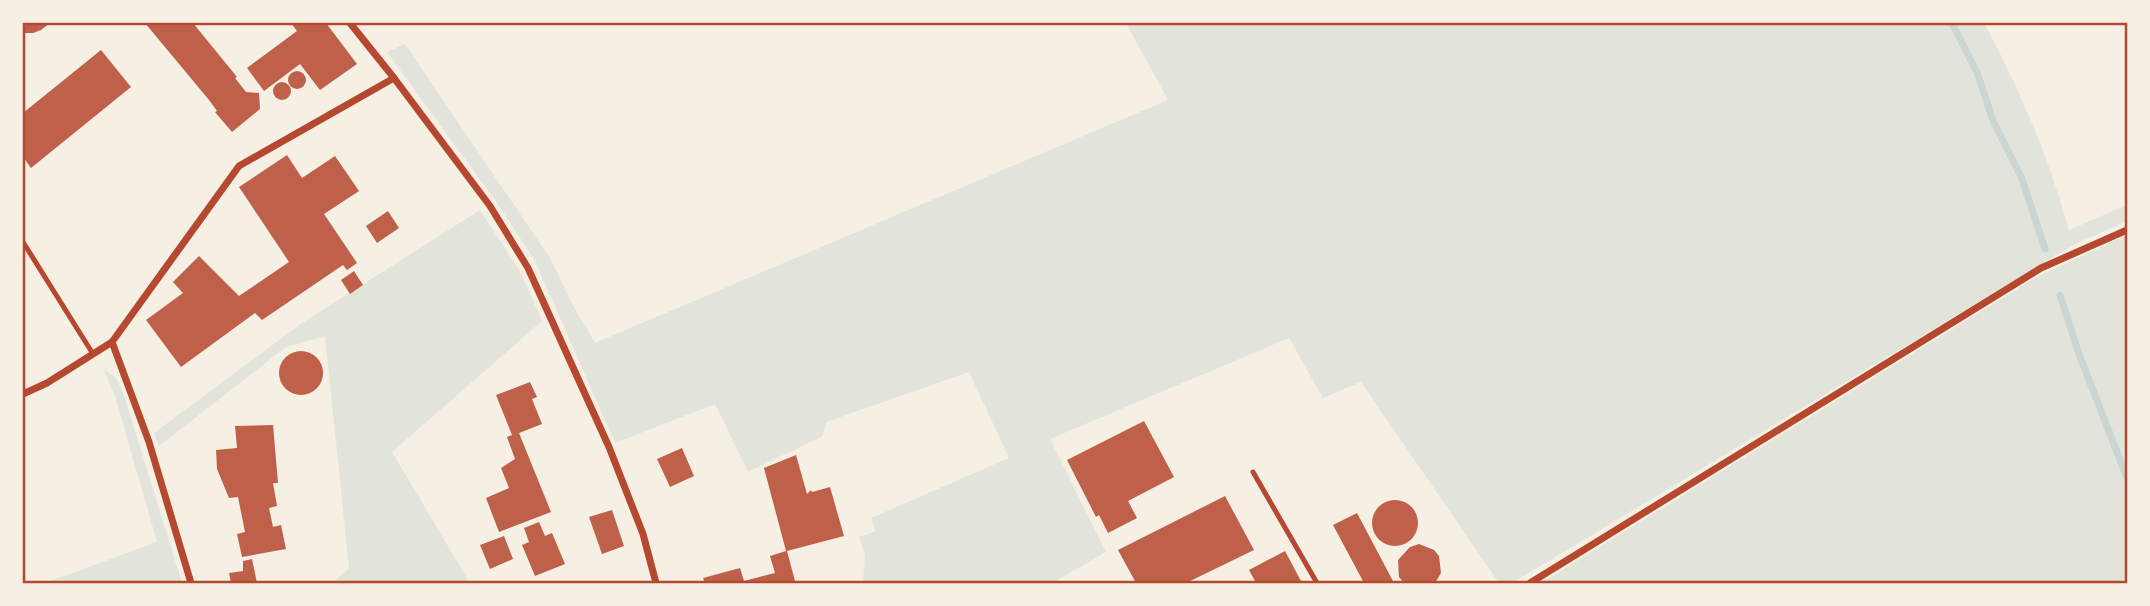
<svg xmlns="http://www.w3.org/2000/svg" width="2150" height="606" font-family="'Open Sans',sans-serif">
	<rect width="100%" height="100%" fill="#f6efe4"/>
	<g fill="#e2e4dc">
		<path d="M 1126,23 L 1984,23 C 2020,89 2049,158 2069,230 L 2127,205 L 2127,221 L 2073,245 L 1512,583 L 1499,583 L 1361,382 L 1323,398 L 1289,338 L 1050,439 L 1106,552 L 1052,583 L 863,583 L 865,555 L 859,537 L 876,531 L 871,518 L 1009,458 L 969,372 L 826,422 L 823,436 L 748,472 L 715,404 L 615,443 L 534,259 L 495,200 L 387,52 L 405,44 L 550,258 L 571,302 L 595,343 L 1168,100 Z"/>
		<path d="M 480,210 L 520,271 L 542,321 L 392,452 L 470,583 L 333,583 L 349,568 L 325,336 L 286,347 L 159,446 L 154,433 L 302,323 Z"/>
		<path d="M 2127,235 L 2127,583 L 1541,583 L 2037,277 Z"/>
		<path d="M 104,370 L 116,378 L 123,392 L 182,583 L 45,583 L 157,542 L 115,396 Z"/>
	</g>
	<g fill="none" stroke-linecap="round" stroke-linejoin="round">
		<g stroke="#c9d6d2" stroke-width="7">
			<path d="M 1952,23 L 1978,75 L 1993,121 L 2022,179 L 2045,249"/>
			<path d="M 2060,295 L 2079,354 L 2127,478"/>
		</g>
	</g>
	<g fill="#bf614a">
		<path d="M 23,23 L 50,23 L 41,30 L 33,33 L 23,33 Z"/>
		<path d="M 145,23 L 193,23 L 237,77 L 235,78 L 246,92 L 259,93 L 260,109 L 232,132 L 215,112 L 217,111 L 209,100 Z"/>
		<path d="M 291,23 L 326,23 L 357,64 L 320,90 L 300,64 L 264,91 L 247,68 L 297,31 Z"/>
		<path d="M 101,50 L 131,87 L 31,168 L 23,157 L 23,113 Z"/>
		<circle cx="297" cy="80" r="9"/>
		<circle cx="282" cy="91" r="9"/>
		<path d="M 287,155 L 302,178 L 335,156 L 359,191 L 324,214 L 357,263 L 347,270 L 343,265 L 262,320 L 255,313 L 181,367 L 146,320 L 183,293 L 173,282 L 199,256 L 239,296 L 289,262 L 239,187 Z"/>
		<path d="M 388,211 L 399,228 L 377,243 L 366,226 Z"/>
		<path d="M 354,271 L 363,285 L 350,294 L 341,280 Z"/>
		<circle cx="301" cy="373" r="22"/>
		<path d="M 530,382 L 537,397 L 532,399 L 542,424 L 519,433 L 551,512 L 499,532 L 486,498 L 509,488 L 501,468 L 515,459 L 507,437 L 512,435 L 496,395 Z"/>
		<path d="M 1144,421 L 1174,477 L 1128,501 L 1137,518 L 1108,533 L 1099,515 L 1096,517 L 1067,460 Z"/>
		<path d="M 273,425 L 278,483 L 273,483 L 277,506 L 269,508 L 273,527 L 281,525 L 286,549 L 242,557 L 237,534 L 245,532 L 238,497 L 229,498 L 217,469 L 216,450 L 237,448 L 235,426 Z"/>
		<path d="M 682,448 L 694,476 L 670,487 L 657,459 Z"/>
		<path d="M 796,455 L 807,494 L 811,490 L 812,492 L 830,487 L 844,536 L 787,551 L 795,581 L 705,583 L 703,578 L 740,568 L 744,581 L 775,573 L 770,556 L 786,551 L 764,468 Z"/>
		<path d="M 1225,496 L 1254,550 L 1186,583 L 1136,583 L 1118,550 Z"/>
		<circle cx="1395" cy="523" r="23"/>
		<path d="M 612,510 L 624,546 L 602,554 L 589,517 Z"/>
		<path d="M 1357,513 L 1394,583 L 1364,583 L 1333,525 Z"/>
		<path d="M 539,522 L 545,536 L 552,533 L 565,564 L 535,576 L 522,545 L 529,542 L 524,528 Z"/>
		<path d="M 504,536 L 513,559 L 490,569 L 480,545 Z"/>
		<path d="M 1419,544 L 1434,550 L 1439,556 L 1441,573 L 1435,583 L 1404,583 L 1399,577 L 1398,560 L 1410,547 Z"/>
		<path d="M 1285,551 L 1302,583 L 1256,583 L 1249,570 Z"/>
		<path d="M 252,559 L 257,583 L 231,583 L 229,573 L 243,571 L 243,561 Z"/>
	</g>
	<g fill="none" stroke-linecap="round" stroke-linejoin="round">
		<g stroke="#b5482f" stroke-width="5">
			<path d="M 23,242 L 93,354"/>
			<path d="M 1253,472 L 1317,583"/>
		</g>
		<g stroke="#b5482f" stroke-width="7">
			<path d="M 350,23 L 394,78 L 490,206 L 528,268 L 609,447 L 643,534 L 656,583"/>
			<path d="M 112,342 L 149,442 L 191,583"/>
			<path d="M 23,394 L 47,383 L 112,342 L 239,166 L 394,78"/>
			<path d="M 1530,583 L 2041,268 L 2127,230"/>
		</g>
	</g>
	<rect width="2150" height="606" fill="none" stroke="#f6efe4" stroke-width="49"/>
	<rect x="24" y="24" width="2102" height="558" fill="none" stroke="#b5482f" stroke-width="2.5"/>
</svg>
